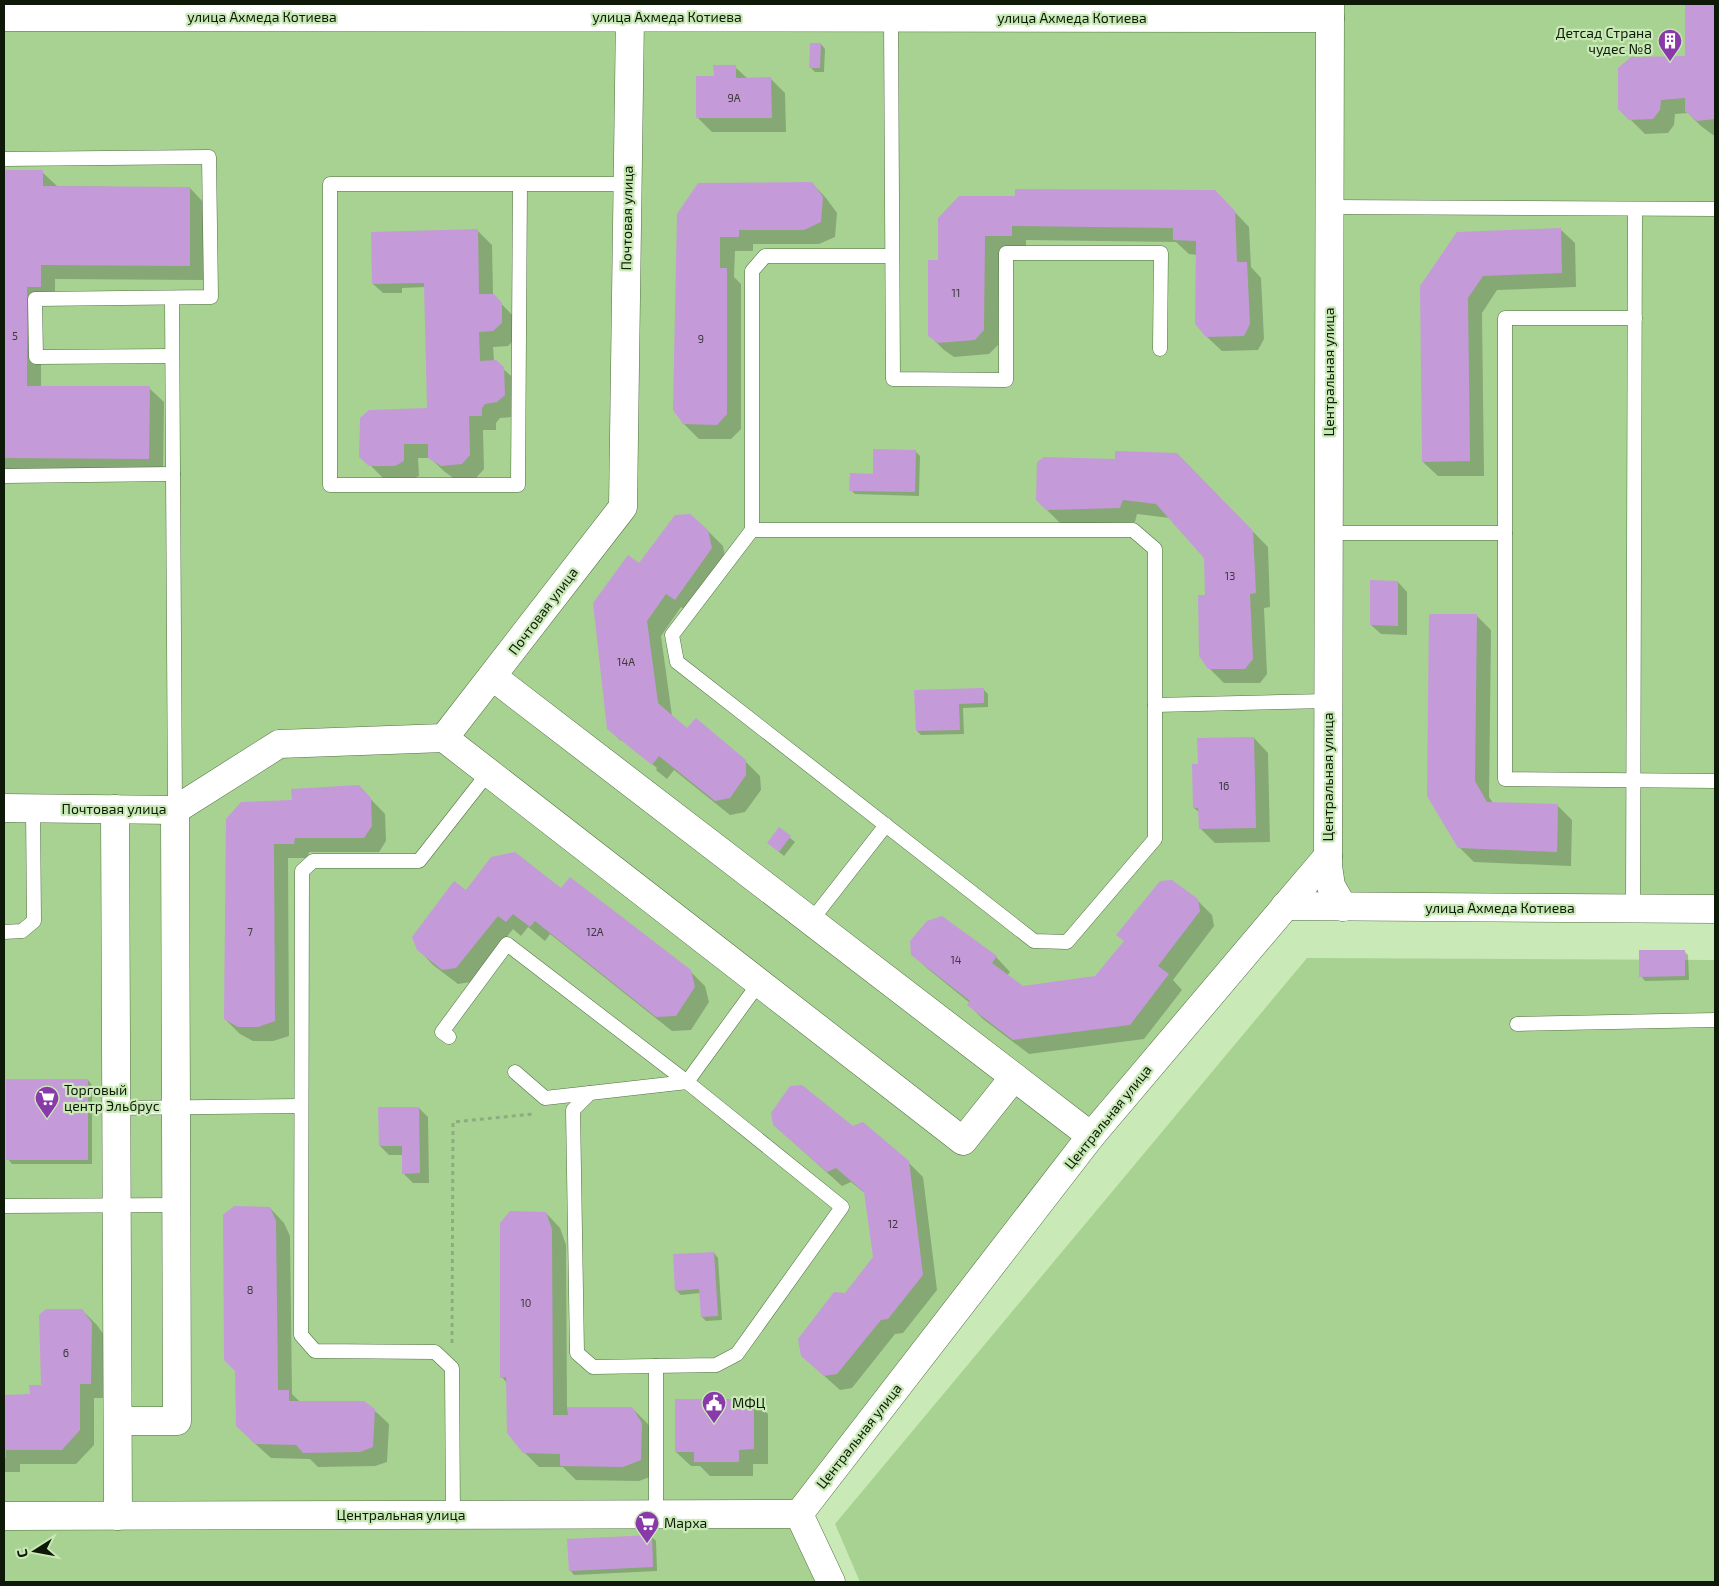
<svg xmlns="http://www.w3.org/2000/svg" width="1719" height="1586" font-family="'Exo 2',sans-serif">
	<rect width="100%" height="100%" fill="#c9eab7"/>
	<g fill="#a8d292">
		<path d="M 4,4 L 1715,4 L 1715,909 L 1285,906 L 799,1514 L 831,1582 L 4,1582 Z"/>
		<path d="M 1307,958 L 1715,960 L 1715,1582 L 860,1582 L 835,1524 Z"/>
	</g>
	<g fill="#0003">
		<path d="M 1687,4 L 1715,4 L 1715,135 L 1713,135 L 1701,126 L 1688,113 L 1675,114 L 1674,125 L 1668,133 L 1645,134 L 1619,108 L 1686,57 Z"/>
		<path d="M 821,44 L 825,49 L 824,72 L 815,72 L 810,67 Z"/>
		<path d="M 735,67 L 748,79 L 771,79 L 785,93 L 786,132 L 712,132 L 697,117 L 715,77 Z"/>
		<path d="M 4,172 L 42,172 L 57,186 L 190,188 L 204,203 L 204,280 L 55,279 L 55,301 L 41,301 L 41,387 L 149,388 L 164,402 L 163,473 L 4,472 Z"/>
		<path d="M 812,183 L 826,198 L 837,213 L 835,237 L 819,244 L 753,244 L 753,251 L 735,251 L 734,277 L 741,284 L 741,429 L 731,439 L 699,439 L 684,424 L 678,215 Z"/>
		<path d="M 1229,206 L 1249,227 L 1251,267 L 1261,278 L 1264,339 L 1258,350 L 1222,351 L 1207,337 L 1197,255 L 1189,254 L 1176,242 L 1026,240 L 1026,250 L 999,250 L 998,345 L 989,354 L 954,357 L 944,350 L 929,335 L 939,261 L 939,218 Z"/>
		<path d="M 1560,229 L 1575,243 L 1576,287 L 1497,290 L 1482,313 L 1484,476 L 1438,476 L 1423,462 L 1457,233 Z"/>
		<path d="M 477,230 L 492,245 L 493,295 L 516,319 L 516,338 L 508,346 L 493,347 L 494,361 L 518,382 L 512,417 L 500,418 L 496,423 L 496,430 L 483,430 L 484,469 L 476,478 L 456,480 L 445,472 L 430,458 L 418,458 L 419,476 L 410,480 L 385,480 L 361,456 L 429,410 L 426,287 L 402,288 L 402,293 L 383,293 L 373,284 Z"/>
		<path d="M 915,451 L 920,456 L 919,496 L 855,494 L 851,490 Z"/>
		<path d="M 1177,454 L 1268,547 L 1270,607 L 1264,608 L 1267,674 L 1260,683 L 1224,683 L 1209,668 L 1206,557 L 1170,518 L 1137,514 L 1135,522 L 1061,524 L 1037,500 L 1117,461 Z"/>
		<path d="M 708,531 L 723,546 L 726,563 L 690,613 L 681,607 L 661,636 L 672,716 L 687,729 L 745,761 L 760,776 L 761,790 L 745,812 L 730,815 L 674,770 L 667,779 L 656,770 L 657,768 L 621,738 L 621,741 L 608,728 L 640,565 Z"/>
		<path d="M 1398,582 L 1407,592 L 1407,635 L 1381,634 L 1371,625 Z"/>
		<path d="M 1477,616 L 1491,630 L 1489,797 L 1493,803 L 1558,806 L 1572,820 L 1571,866 L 1474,862 L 1459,847 Z"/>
		<path d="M 983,689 L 988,694 L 988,707 L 963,708 L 964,734 L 921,735 L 917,731 L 915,692 Z"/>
		<path d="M 1254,738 L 1268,753 L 1270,842 L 1215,843 L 1200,828 L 1200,813 L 1194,808 L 1199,765 Z"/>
		<path d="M 359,787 L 385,814 L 386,841 L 379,852 L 309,852 L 308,858 L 288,858 L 289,1036 L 273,1041 L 253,1041 L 240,1034 L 225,1019 L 227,820 L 293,801 Z"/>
		<path d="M 779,829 L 795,842 L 784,856 L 773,847 Z"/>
		<path d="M 562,890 L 690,971 L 705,986 L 709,1002 L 691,1030 L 672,1031 L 550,934 L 545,941 L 528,927 L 521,936 L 513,929 L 471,982 L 458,984 L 433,965 L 418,949 L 466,892 Z"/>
		<path d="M 1197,900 L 1212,915 L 1214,926 L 1173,980 L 1182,990 L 1144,1039 L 1029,1054 L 983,1019 L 969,1005 L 970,1003 L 928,969 L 913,955 L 996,957 L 1010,972 L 1007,976 L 1023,987 L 1096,977 Z"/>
		<path d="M 1684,951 L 1688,955 L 1689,980 L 1645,981 L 1641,976 Z"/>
		<path d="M 88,1080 L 92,1085 L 92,1164 L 12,1164 L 8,1159 Z"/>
		<path d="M 419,1108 L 428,1117 L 429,1183 L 413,1183 L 403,1173 L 403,1155 L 389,1155 L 380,1146 Z"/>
		<path d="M 774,1125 L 852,1128 L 908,1162 L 923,1177 L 937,1290 L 903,1333 L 895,1334 L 852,1388 L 840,1390 L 802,1356 L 845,1294 L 874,1257 L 866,1194 L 851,1182 L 842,1186 Z"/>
		<path d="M 270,1208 L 284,1223 L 290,1236 L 292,1394 L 300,1402 L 374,1410 L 389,1424 L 387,1462 L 375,1466 L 318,1467 L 310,1459 L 271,1458 L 252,1441 Z"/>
		<path d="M 546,1213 L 560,1228 L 566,1245 L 567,1408 L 632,1408 L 647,1423 L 656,1439 L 655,1475 L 639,1481 L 576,1480 L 563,1467 L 539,1467 L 524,1452 L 507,1383 L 502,1377 Z"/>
		<path d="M 714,1253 L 718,1258 L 722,1320 L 706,1321 L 702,1317 L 700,1293 L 681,1295 L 676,1290 Z"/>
		<path d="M 82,1310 L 97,1325 L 106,1338 L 105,1398 L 94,1398 L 94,1445 L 76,1464 L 20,1464 L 20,1472 L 4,1472 L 4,1396 L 31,1395 L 42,1386 Z"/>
		<path d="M 753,1400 L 768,1414 L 768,1464 L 753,1464 L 753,1476 L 710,1476 L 700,1466 L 691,1466 L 676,1452 Z"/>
		<path d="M 651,1536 L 656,1541 L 657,1571 L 574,1575 L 570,1570 Z"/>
	</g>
	<g fill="#c59ad9">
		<path d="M 1685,4 L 1715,4 L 1715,119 L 1697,121 L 1685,111 L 1685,98 L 1661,100 L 1660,110 L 1653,119 L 1629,120 L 1618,109 L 1618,68 L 1631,57 L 1685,56 Z"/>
		<path d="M 810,43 L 821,43 L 820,68 L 809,68 Z"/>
		<path d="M 713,65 L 736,65 L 736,78 L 771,77 L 772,118 L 696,118 L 696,76 L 714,76 Z"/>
		<path d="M 4,170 L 43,170 L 43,186 L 190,187 L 190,266 L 41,265 L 41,287 L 27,287 L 27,386 L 150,386 L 149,459 L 4,458 Z"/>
		<path d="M 812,182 L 823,197 L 821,222 L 804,230 L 739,230 L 739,237 L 720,237 L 720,268 L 727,268 L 727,414 L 717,425 L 683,424 L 673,410 L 677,214 L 698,183 Z"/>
		<path d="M 1015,189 L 1215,190 L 1235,211 L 1237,262 L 1247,262 L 1250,324 L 1244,336 L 1206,337 L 1195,324 L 1196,241 L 1173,240 L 1173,228 L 1012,226 L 1012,236 L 985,236 L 984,330 L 975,340 L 938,343 L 928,336 L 928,260 L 938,260 L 938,218 L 959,196 L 1015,196 Z"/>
		<path d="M 1561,228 L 1562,273 L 1483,276 L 1468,298 L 1470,461 L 1422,462 L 1420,286 L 1457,232 Z"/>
		<path d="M 478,229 L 479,294 L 494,294 L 502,303 L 502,323 L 493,331 L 479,332 L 480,361 L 496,360 L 504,367 L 505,395 L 497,402 L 485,404 L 482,408 L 482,416 L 469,416 L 470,455 L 462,464 L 441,466 L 428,458 L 428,444 L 404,444 L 404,461 L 395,466 L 369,466 L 359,457 L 360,418 L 369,410 L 427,408 L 424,283 L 372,284 L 371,232 Z"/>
		<path d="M 873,449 L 916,450 L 915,492 L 849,491 L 850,473 L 873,474 Z"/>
		<path d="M 1115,451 L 1177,453 L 1253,531 L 1256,593 L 1250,594 L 1253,659 L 1245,669 L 1208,669 L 1199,656 L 1198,595 L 1205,595 L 1204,558 L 1156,504 L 1123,500 L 1120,508 L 1046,510 L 1036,500 L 1037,462 L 1044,457 L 1115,459 Z"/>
		<path d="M 690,514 L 708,530 L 712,548 L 675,600 L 666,594 L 647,621 L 658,703 L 687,728 L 696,718 L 746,760 L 746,775 L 730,798 L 715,801 L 659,756 L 652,765 L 607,729 L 593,603 L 628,555 L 639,563 L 675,515 Z"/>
		<path d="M 1370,580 L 1398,581 L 1398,626 L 1370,625 Z"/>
		<path d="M 1429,614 L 1477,614 L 1475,781 L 1487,802 L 1558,804 L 1557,852 L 1458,848 L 1427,796 Z"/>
		<path d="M 984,688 L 984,703 L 959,704 L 960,730 L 916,731 L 914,690 Z"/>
		<path d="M 1254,737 L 1256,828 L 1199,829 L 1198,808 L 1193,808 L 1192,764 L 1198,764 L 1197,738 Z"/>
		<path d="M 359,785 L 371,798 L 372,826 L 364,838 L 295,838 L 294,844 L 274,844 L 275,1021 L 258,1027 L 238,1027 L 224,1019 L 226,819 L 241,802 L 292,800 L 291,789 Z"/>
		<path d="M 779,827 L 791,836 L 779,852 L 767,843 Z"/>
		<path d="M 515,852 L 561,888 L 570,877 L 691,970 L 695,987 L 676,1016 L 656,1017 L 535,921 L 530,927 L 513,914 L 506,922 L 498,916 L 456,968 L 442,970 L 417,950 L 412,937 L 454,881 L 466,890 L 491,857 Z"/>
		<path d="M 1172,880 L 1198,899 L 1200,911 L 1158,966 L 1169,974 L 1130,1025 L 1013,1040 L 967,1005 L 970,1001 L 911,955 L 910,941 L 927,921 L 942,916 L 997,956 L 992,963 L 1023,986 L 1095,976 L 1124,941 L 1116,935 L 1160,881 Z"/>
		<path d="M 1639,950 L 1685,950 L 1685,976 L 1639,977 Z"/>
		<rect x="6" y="1079" width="82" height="81"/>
		<path d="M 802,1085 L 853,1126 L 863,1122 L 909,1161 L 923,1275 L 888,1319 L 881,1320 L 837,1374 L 824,1376 L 801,1356 L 798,1339 L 834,1292 L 845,1293 L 873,1257 L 864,1192 L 836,1168 L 827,1172 L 773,1125 L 771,1113 L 790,1086 Z"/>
		<path d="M 378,1107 L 419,1107 L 420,1173 L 402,1174 L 402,1146 L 379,1146 Z"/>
		<path d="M 234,1206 L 270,1207 L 276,1221 L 278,1390 L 289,1390 L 289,1401 L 364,1401 L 375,1409 L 373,1447 L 360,1452 L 303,1453 L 296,1445 L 255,1444 L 236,1426 L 235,1371 L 224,1360 L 223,1215 Z"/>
		<path d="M 510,1211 L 546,1212 L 552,1229 L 553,1415 L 568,1415 L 567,1407 L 632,1407 L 642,1423 L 641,1460 L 623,1467 L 560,1466 L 560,1454 L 523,1453 L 507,1433 L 506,1377 L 500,1378 L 500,1223 Z"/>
		<path d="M 714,1252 L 718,1316 L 701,1317 L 699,1289 L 675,1291 L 673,1254 Z"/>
		<path d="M 46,1309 L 82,1309 L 92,1323 L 91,1384 L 80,1384 L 80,1430 L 62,1450 L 6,1450 L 6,1458 L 4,1458 L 4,1395 L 30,1394 L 29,1385 L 41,1385 L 39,1315 Z"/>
		<path d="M 675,1399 L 754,1399 L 754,1449 L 739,1450 L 739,1462 L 694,1462 L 694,1452 L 675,1452 Z"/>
		<path d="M 652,1535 L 653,1567 L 569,1571 L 567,1539 Z"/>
	</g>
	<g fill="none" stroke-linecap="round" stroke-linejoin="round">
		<defs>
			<g id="service">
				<path d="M 891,18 L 893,379 L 1006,380 L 1006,253 L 1161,253 L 1160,349"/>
				<path d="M 4,159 L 209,157 L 211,297 L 35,299 L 36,357 L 172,356"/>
				<path d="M 520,184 L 518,485 L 330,485 L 330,184 L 627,184"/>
				<path d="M 1329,207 L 1715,209"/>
				<path d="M 172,298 L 175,810"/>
				<path d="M 1635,318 L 1505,318 L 1505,779 L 1715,781"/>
				<path d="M 4,476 L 173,474"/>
				<path d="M 752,530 L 1133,530 L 1155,549 L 1155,839 L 1067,942 L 1034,941 L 677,662 L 672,635 L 752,530 L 752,271 L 765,256 L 892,256"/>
				<path d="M 1329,533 L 1505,533"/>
				<path d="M 1155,705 L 1328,701"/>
				<path d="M 1633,909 L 1635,209"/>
				<path d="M 811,921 L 886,825"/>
				<path d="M 4,932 L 22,931 L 34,921 L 33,809"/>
				<path d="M 1517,1024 L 1715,1020"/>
				<path d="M 449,1037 L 442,1032 L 507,944 L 687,1082 L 842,1207 L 737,1354 L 716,1365 L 593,1367 L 577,1353 L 573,1110 L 590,1093 L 687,1082 L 759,983"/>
				<path d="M 515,1072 L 545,1098 L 590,1093"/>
				<path d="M 116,1108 L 301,1106"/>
				<path d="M 4,1206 L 176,1205"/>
				<path d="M 656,1366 L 656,1515"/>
				<path d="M 453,1515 L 452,1368 L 435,1352 L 315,1351 L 301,1335 L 302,871 L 313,861 L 419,861 L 488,773"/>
			</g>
			<g id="minor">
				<path d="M 4,17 L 1330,18"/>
				<path d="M 493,677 L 1091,1136"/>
				<path d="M 444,738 L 963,1141 L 1014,1077"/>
				<path d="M 4,808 L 175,810 L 279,744 L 444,738 L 623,507 L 630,17"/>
				<path d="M 115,809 L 118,1516"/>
				<path d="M 118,1421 L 177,1421 L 175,810"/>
				<path d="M 4,1516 L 799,1514"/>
			</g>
			<g id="tertiary">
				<path d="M 1330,4 L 1328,866 L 1331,886 L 1343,907"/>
				<path d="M 1285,906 L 1715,909"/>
				<path d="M 831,1582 L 799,1514 L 1091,1136 L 1328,856"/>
			</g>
		</defs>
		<use href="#service" stroke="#537143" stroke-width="15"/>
		<use href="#minor" stroke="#537143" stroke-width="29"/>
		<use href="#tertiary" stroke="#537143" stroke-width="29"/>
		<path stroke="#90aa81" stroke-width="3" stroke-dasharray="4 4" stroke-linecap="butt" d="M 452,1343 L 453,1122 L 533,1114"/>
		<use href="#service" stroke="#fff" stroke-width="14"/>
		<use href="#minor" stroke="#fff" stroke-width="28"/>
		<use href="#tertiary" stroke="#fff" stroke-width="28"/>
	</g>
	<defs>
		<symbol id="building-pin" viewBox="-11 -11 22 30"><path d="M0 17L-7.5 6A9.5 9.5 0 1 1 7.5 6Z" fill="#8939a9" stroke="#c9eab7"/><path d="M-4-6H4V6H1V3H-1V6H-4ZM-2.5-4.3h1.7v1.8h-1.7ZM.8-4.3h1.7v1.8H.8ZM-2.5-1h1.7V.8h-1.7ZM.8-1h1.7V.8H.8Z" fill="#fff"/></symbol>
		<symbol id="supermarket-pin" viewBox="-11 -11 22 30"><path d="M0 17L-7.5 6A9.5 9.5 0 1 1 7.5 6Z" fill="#8939a9" stroke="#c9eab7"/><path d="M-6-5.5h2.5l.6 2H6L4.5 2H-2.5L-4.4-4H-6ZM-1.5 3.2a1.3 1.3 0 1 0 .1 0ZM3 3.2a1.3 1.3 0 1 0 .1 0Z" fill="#fff"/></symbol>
		<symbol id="civic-pin" viewBox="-11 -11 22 30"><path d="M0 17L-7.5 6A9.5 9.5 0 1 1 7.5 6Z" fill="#8939a9" stroke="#c9eab7"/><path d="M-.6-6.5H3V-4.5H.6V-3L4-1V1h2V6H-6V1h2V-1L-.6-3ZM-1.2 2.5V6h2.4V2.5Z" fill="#fff"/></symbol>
	</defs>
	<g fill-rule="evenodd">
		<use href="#building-pin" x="1656" y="27" width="28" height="38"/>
		<use href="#supermarket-pin" x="33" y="1084" width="28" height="38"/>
		<use href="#civic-pin" x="700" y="1389" width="28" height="38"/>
		<use href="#supermarket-pin" x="633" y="1509" width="28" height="38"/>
	</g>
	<g text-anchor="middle" stroke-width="4.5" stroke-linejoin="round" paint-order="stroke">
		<g font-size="11" fill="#3c3a3c">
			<text x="734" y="102">9А</text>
			<text x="956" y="297">11</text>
			<text x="15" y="340">5</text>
			<text x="701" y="343">9</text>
			<text x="1230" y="580">13</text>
			<text x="626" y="666">14А</text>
			<text x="1224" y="790">16</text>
			<text x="250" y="936">7</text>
			<text x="595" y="936">12А</text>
			<text x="956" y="964">14</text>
			<text x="893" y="1228">12</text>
			<text x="250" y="1294">8</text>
			<text x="526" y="1307">10</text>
			<text x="66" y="1357">6</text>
		</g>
		<g font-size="14" fill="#0e1a07" stroke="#c9eab7">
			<text x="262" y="22">улица Ахмеда Котиева</text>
			<text x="667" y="22">улица Ахмеда Котиева</text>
			<text x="1072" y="23">улица Ахмеда Котиева</text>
			<text transform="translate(627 218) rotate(-89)" y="5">Почтовая улица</text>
			<text transform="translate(1329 372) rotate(-90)" y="5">Центральная улица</text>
			<text transform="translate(543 611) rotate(-53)" y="5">Почтовая улица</text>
			<text transform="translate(1328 777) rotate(-90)" y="5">Центральная улица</text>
			<text x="114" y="814">Почтовая улица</text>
			<text x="1500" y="913">улица Ахмеда Котиева</text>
			<text transform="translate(1108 1117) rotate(-51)" y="5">Центральная улица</text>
			<text transform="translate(859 1436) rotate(-52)" y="5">Центральная улица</text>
			<text x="401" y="1520">Центральная улица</text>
		</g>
		<g font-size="14" fill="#0e1a07" stroke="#c9eab7" text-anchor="start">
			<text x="1652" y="38" text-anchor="end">Детсад Страна<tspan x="1652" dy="16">чудес №8</tspan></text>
			<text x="64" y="1095">Торговый<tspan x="64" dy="16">центр Эльбрус</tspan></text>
			<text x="732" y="1408">МФЦ</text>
			<text x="664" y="1528">Марха</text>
		</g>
	</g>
	<rect width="1719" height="1586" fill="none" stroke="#0e1a07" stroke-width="10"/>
	<g transform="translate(35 1551) rotate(259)" stroke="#c9eab7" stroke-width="4" paint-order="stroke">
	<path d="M0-4L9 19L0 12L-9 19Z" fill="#0e1a07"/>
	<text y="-8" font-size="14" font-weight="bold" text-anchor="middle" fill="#0e1a07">С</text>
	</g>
</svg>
